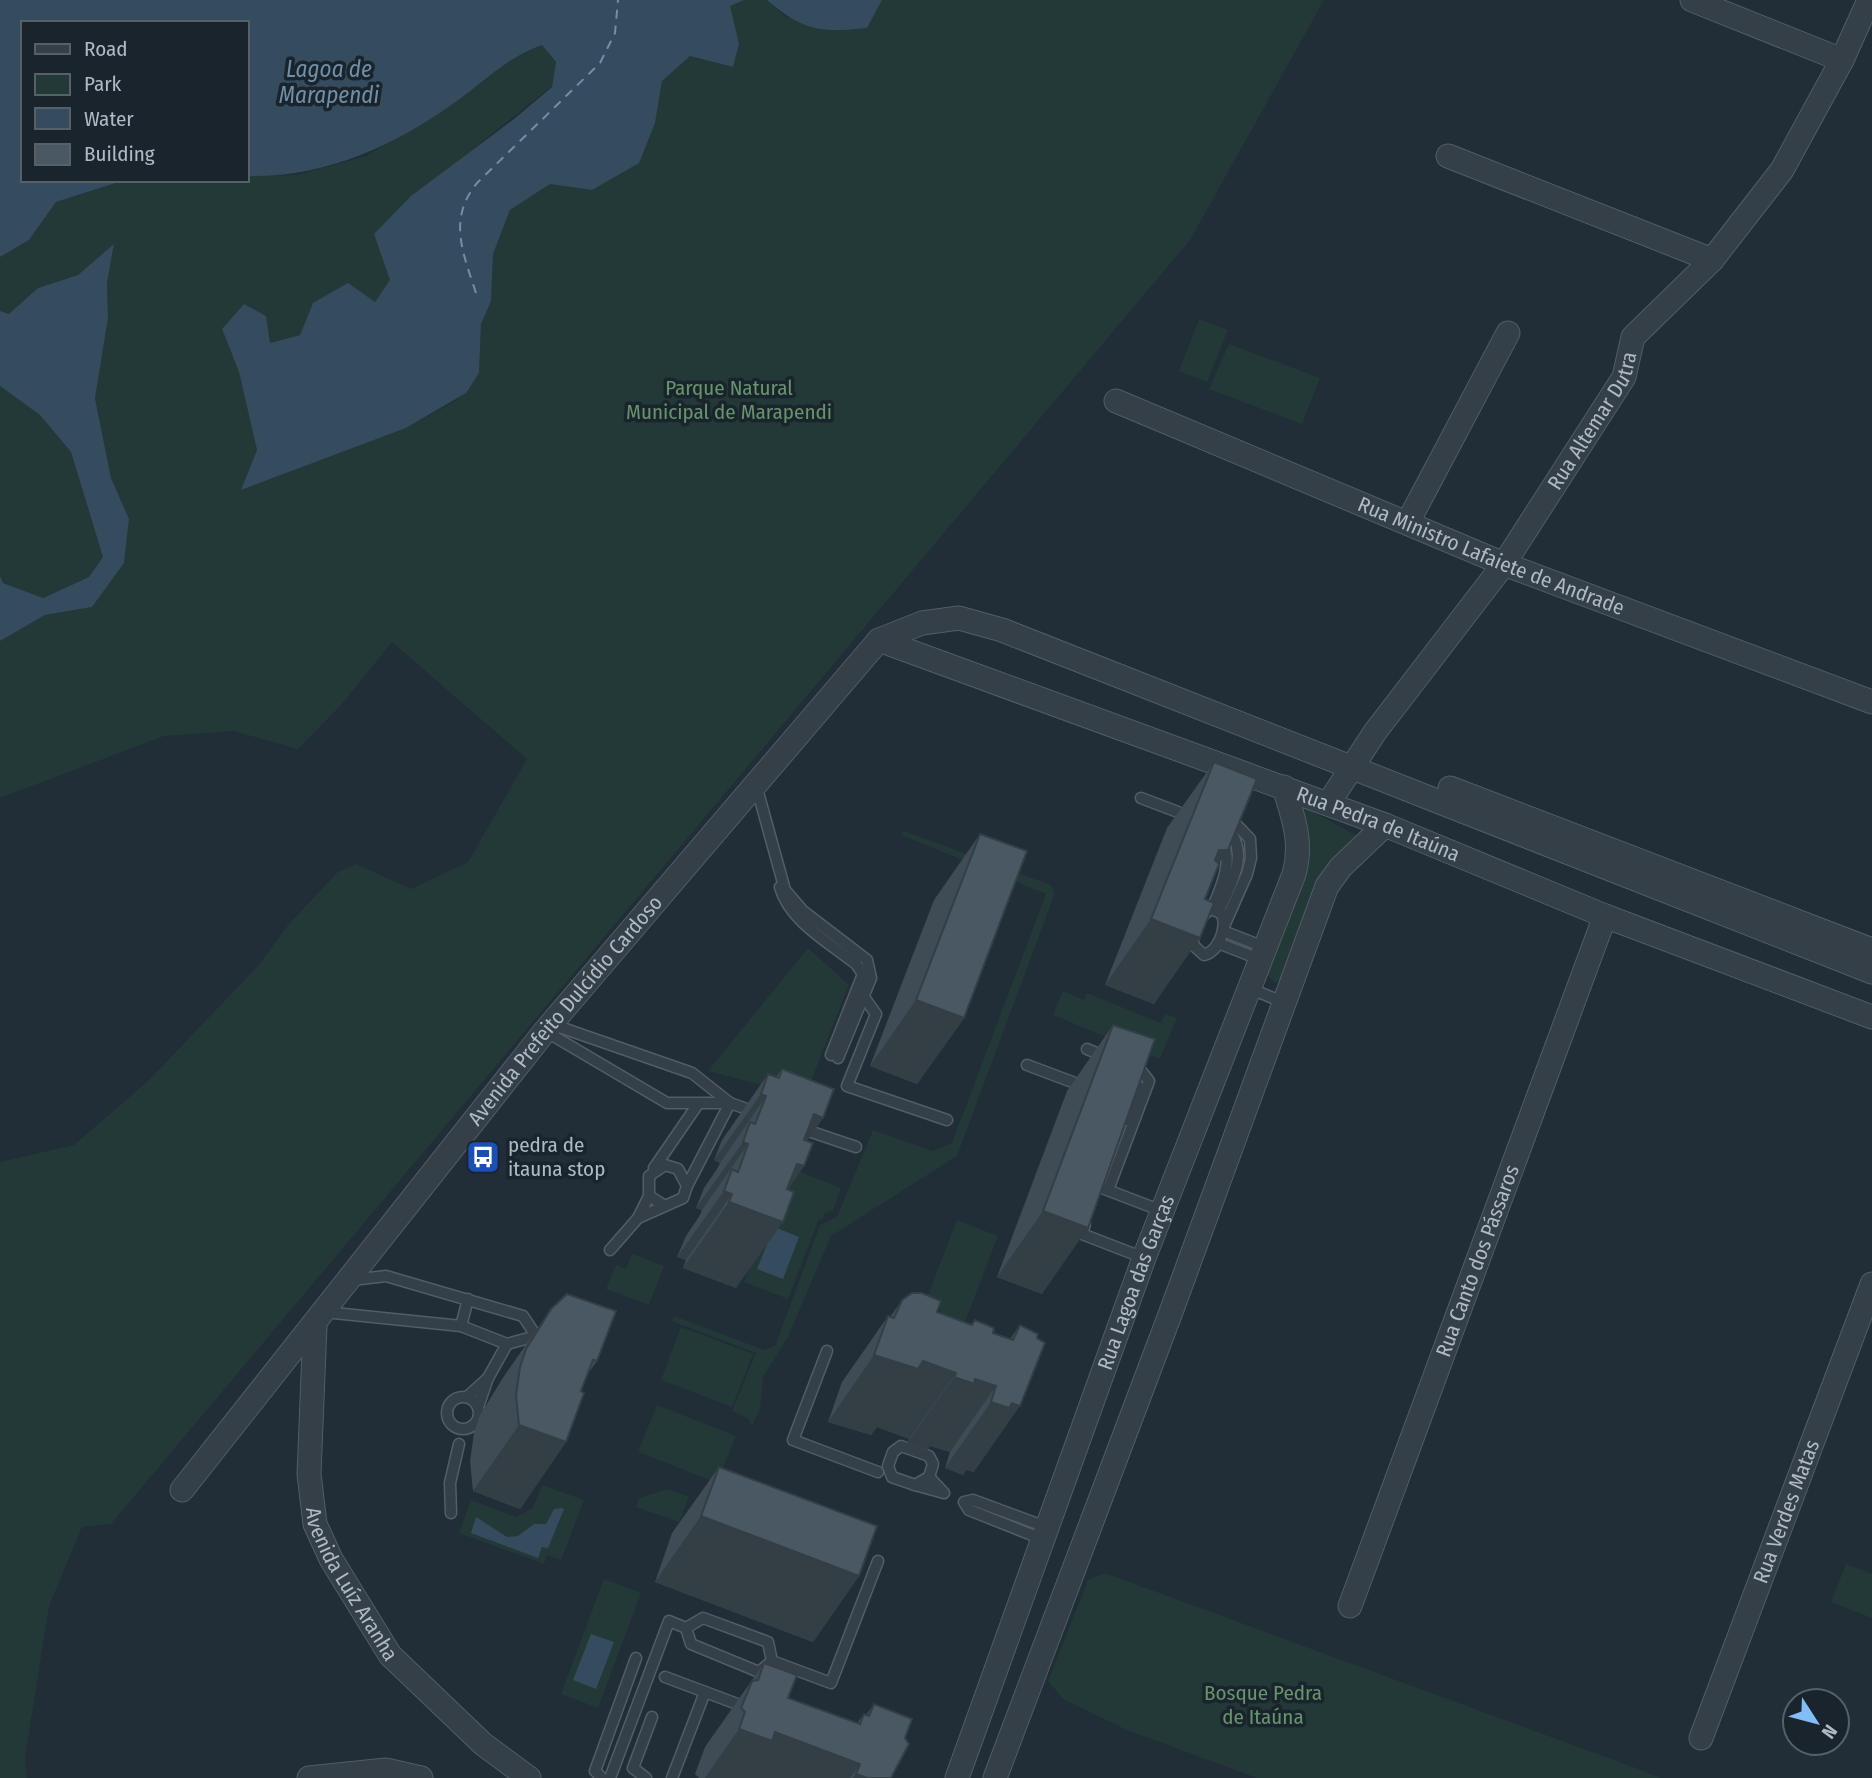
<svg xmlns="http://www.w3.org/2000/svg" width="1872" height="1778" font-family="'Fira Sans Condensed',sans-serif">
	<rect width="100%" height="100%" fill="#212d37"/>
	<g fill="#233938">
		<path d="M 744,0 L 767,0 L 786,17 L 867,28 L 882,0 L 1324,0 L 1190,240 L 111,1524 L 82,1527 L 49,1606 L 25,1758 L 27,1778 L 0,1778 L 0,1162 L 74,1145 L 149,1080 L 258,966 L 288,925 L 338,872 L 356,864 L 411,889 L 468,862 L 527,759 L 392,642 L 341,705 L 298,749 L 234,731 L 164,736 L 0,798 L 0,641 L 45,615 L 92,607 L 124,563 L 129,519 L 111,478 L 95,397 L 108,318 L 107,283 L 114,245 L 78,275 L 38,288 L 9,315 L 0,311 L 0,257 L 29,240 L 56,202 L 125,180 L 247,180 L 247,176 L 297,175 L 366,156 L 456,102 L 523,51 L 542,45 L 556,62 L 552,86 L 458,161 L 391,280 L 374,303 L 313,303 L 300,335 L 270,343 L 222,329 L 239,372 L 257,450 L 242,489 L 406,428 L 457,400 L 479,373 L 481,324 L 491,300 L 493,254 L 510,210 L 550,184 L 592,190 L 655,123 L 662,80 L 690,56 L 733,67 L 739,44 L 729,6 Z"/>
		<path d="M 1199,319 L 1228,330 L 1207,382 L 1179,371 Z"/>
		<path d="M 1229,344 L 1320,378 L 1302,424 L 1209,389 Z"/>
		<path d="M 0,386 L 40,415 L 71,452 L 103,557 L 89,577 L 42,598 L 3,583 L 0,576 Z"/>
		<path d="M 1305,808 L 1356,835 L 1355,842 C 1310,869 1300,932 1283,978 L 1275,983 L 1266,974 Z"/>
		<path d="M 904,831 L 1051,885 L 1055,893 L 957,1156 L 831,1236 L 788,1337 L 763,1377 L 760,1409 L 752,1426 L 749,1419 L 732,1411 L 756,1353 L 672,1321 L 674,1316 L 764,1350 L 775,1346 L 820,1225 L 837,1217 L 873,1130 L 933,1151 L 952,1143 L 1046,894 L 901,835 Z"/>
		<path d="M 808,948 L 849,985 L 805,1096 L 708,1071 Z"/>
		<path d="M 1063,991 L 1084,1000 L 1087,993 L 1161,1023 L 1165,1014 L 1177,1018 L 1160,1059 L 1053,1015 Z"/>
		<path d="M 788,1167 L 841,1188 L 833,1210 L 825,1213 L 822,1220 L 819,1219 L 788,1299 L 744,1282 Z"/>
		<path d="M 957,1220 L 998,1236 L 963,1327 L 938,1318 L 941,1309 L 925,1303 Z"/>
		<path d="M 632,1254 L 664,1266 L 649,1305 L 606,1289 L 616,1265 L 626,1269 Z"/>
		<path d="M 681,1327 L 753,1354 L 732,1407 L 661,1380 Z"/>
		<path d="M 657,1405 L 736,1436 L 717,1483 L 638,1452 Z"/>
		<path d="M 542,1485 L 584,1500 L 561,1560 L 547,1555 L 544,1564 L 459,1533 L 471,1500 L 516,1517 L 533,1508 Z"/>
		<path d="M 667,1489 L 689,1497 L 679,1522 L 636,1507 L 639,1498 Z"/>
		<path d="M 1846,1564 L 1872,1574 L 1872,1618 L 1831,1602 Z"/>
		<path d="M 1105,1573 L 1633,1767 L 1661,1778 L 1257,1778 L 1127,1730 L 1063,1699 L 1048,1681 L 1088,1580 Z"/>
		<path d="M 604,1579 L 641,1593 L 598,1708 L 561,1694 Z"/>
	</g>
	<g fill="#354c5e">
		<path d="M 0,0 L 744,0 L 730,6 L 739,44 L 733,67 L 690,56 L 662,81 L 655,123 L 639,163 L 592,190 L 550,184 L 510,210 L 493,254 L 491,301 L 481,324 L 479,373 L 466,393 L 406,428 L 241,490 L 257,450 L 239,372 L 222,329 L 244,304 L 266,316 L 270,343 L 300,335 L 313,303 L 348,283 L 375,302 L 390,280 L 374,234 L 411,196 L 514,119 L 552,87 L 556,62 L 542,45 C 509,56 485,81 457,101 C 394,146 325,178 247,176 L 247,23 L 23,23 L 23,180 L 125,180 L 56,202 L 29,240 L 0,257 Z"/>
		<path d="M 767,0 L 882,0 L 867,28 C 821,33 803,31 767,0 Z"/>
		<path d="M 114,244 L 107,283 L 108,318 L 95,398 L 111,478 L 129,519 L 124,563 L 92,607 L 45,615 L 0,641 L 0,576 L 3,583 L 43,598 L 89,577 L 103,557 L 71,452 L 40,415 L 0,386 L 0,311 L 9,314 L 38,288 L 78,275 Z"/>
		<path d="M 774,1227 L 799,1237 L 783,1279 L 757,1269 Z"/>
		<path d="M 561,1508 L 564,1509 L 548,1548 L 542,1547 L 538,1558 L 471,1533 L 476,1517 L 507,1537 L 518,1536 L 534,1524 L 546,1524 L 554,1509 Z"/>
		<path d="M 591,1634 L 614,1642 L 596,1689 L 573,1680 Z"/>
	</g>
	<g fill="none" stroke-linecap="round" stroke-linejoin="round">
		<path stroke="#708fa8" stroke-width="2" stroke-dasharray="9 7" stroke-linecap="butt" d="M 476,293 C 463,253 447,218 478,182 L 600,63 L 615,33 L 618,0"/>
		<defs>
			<g id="service">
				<path d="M 756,785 L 785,890 L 803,911 L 867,960 L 871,978 L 838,1058"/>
				<path d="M 1141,798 L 1191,817"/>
				<path d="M 780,887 C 789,921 830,943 856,964 L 863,974 L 831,1055"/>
				<path d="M 1212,909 C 1220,890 1234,861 1222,842"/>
				<path d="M 1212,909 L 1222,914 C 1227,928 1219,951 1204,955 L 1193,945 C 1192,931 1199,915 1212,909 Z"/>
				<path d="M 1220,909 C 1232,881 1249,855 1228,828"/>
				<path d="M 1224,926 L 1247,874 L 1251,858 L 1250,839 L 1231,819"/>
				<path d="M 1223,931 L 1264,947"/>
				<path d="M 1218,943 L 1259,959"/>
				<path d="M 1249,988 L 1285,1003"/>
				<path d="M 861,993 L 876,1014 L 847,1086 L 947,1120"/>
				<path d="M 551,1024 L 692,1073 L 730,1103 L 755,1112"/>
				<path d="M 545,1031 L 667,1103 L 730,1103"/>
				<path d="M 1087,1049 L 1106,1057"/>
				<path d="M 1027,1065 L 1083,1086"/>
				<path d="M 1126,1120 L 1138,1086 L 1136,1083"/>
				<path d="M 800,1128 L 856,1147"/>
				<path d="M 654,1168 L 698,1104"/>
				<path d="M 687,1186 L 730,1103"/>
				<path d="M 1102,1188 L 1162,1211"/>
				<path d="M 1108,1190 L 1149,1081 L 1142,1072 L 1131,1067"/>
				<path d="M 649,1196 L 638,1218 L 683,1198 L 687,1186 L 678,1169 L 665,1165 L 649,1176 L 649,1196 L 665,1206"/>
				<path d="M 1085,1224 L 1082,1234 L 1144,1258"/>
				<path d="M 610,1250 L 638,1218"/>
				<path d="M 324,1312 L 461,1326 L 507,1344 L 536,1336 L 523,1316 L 386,1276 L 352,1280"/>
				<path d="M 461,1326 L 468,1299"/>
				<path d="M 827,1351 L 793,1440 L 878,1472"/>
				<path d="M 488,1378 L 507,1344"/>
				<path d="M 467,1397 L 488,1378 L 478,1407"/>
				<circle cx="463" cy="1413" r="16"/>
				<path d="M 901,1446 L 929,1456 L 933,1464 L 929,1477 L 915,1485 L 892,1477 L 888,1466 L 893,1452 Z"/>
				<path d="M 915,1485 L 944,1493 L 929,1477"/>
				<path d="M 451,1513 L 450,1483 L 459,1444"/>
				<path d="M 1042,1539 L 969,1510 L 964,1502 L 973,1500 L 1046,1527"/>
				<path d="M 703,1618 L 768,1642 L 772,1661 L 759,1672 L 691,1644 L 686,1628 Z"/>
				<path d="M 772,1661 L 831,1683 L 878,1561"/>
				<path d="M 665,1677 L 748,1708"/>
				<path d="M 602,1778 L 595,1771 L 636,1658"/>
				<path d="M 610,1778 L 669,1621 L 686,1628"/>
				<path d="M 646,1778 L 633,1768 L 652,1717"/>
				<path d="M 672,1778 L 705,1692"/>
			</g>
			<g id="minor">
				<path d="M 1692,0 L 1842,60"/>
				<path d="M 1448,156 L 1712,260"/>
				<path id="s1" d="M 1116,401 L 1504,564 L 1872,702"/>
				<path d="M 1408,522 L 1508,333"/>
				<path id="s2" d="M 879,640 L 1385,825 L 1605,916 L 1872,1017"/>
				<path d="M 1450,788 L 1872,950"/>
				<path id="s3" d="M 1328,804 L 1375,732 L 1504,564 L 1624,377 L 1633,337 L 1712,260 L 1782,170 L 1842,60 L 1869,0"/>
				<path id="s4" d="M 315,1326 L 309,1474 L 315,1524 L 331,1559 L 390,1655 L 483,1744 L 529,1778"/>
				<path id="s5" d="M 182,1490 L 545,1031 L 879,640 L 922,623 L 959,618 L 1002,630 L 1872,972"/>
				<path id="s6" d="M 1350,1606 L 1605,916"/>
				<path id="s7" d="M 1701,1738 L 1872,1284"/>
				<path d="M 309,1778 L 386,1770 L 421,1778"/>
				<path id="s8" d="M 957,1778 L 1144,1258 L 1294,874 C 1303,842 1293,817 1284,787"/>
				<path d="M 995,1778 L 1171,1312 L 1327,886 L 1341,867 L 1385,825"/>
			</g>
		</defs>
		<use href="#service" stroke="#525d66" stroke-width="13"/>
		<use href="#minor" stroke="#525d66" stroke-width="25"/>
		<use href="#service" stroke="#343f48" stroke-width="10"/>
		<use href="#minor" stroke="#343f48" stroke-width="23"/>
	</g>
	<g fill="#3f4c55">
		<path d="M 1214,762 L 1219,863 L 1205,899 L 1154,1004 L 1105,985 L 1167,828 Z"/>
		<path d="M 980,834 L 964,1018 L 917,1084 L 870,1066 L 934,900 Z"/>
		<path d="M 1113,1025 L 1042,1294 L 997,1277 L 1067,1091 Z"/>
		<path d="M 782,1069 L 823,1118 L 807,1141 L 804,1166 L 788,1189 L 736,1288 L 683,1268 L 686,1260 L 677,1257 L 686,1236 L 700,1215 L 702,1210 L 696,1208 L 704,1188 L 717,1169 L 720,1163 L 714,1160 L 722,1140 L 768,1074 L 776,1077 Z"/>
		<path d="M 902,1300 L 937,1312 L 971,1325 L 975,1320 L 993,1333 L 1010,1339 L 1020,1325 L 974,1472 L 966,1470 L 963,1475 L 945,1468 L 950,1452 L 930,1446 L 927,1450 L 907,1443 L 909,1439 L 877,1427 L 871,1435 L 828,1422 L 842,1382 L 888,1316 L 890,1317 Z"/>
		<path d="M 551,1309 L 597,1361 L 587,1375 L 581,1391 L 566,1442 L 520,1509 L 473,1491 L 470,1461 L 474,1433 L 480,1415 L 504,1376 Z"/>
		<path d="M 719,1467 L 859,1576 L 813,1642 L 655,1582 L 672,1533 Z"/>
		<path d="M 764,1663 L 788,1698 L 857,1723 L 864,1714 L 866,1715 L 874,1704 L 905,1738 L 891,1778 L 699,1778 L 695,1774 L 705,1747 Z"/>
	</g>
	<g fill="#333e45">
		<path d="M 1219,850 L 1228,850 L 1182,916 Z"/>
		<path d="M 1151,919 L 1200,938 L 1154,1004 L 1105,985 Z"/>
		<path d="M 916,1000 L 964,1018 L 917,1084 L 870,1066 Z"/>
		<path d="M 761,1094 L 766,1096 L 720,1163 L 714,1160 Z"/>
		<path d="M 814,1114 L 823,1118 L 777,1184 Z"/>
		<path d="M 743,1142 L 748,1144 L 702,1210 L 696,1208 Z"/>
		<path d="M 797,1164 L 804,1166 L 769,1217 L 783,1222 L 736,1288 L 683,1268 L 729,1202 Z"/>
		<path d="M 724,1191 L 732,1194 L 686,1260 L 677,1257 Z"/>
		<path d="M 1043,1211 L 1088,1228 L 1042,1294 L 997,1277 Z"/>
		<path d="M 874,1355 L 923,1361 L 956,1373 L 909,1439 L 877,1427 L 871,1435 L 828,1422 Z"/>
		<path d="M 954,1377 L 975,1379 L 996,1386 L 950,1452 L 930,1446 L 927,1450 L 907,1443 Z"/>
		<path d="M 991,1402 L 1012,1403 L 1020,1406 L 974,1472 L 966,1470 L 963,1475 L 945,1468 Z"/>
		<path d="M 519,1425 L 566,1442 L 520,1509 L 473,1491 Z"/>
		<path d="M 701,1516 L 859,1576 L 813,1642 L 655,1582 Z"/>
		<path d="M 739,1729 L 775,1732 L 860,1764 L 850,1778 L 705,1778 Z"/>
		<path d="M 856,1774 L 867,1778 L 853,1778 Z"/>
	</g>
	<g fill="#495863" stroke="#333e45" stroke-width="2">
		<path d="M 1214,762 L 1257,779 L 1228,850 L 1219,850 L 1215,860 L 1219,864 L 1205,899 L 1214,903 L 1200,938 L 1151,919 Z"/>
		<path d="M 980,834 L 1027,851 L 964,1018 L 916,1000 Z"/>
		<path d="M 1113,1025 L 1155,1039 L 1088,1228 L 1043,1211 Z"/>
		<path d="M 782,1069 L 834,1089 L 823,1118 L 814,1114 L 804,1140 L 813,1143 L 804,1166 L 797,1164 L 787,1189 L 794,1192 L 783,1222 L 729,1202 L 732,1194 L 724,1191 L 732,1169 L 738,1172 L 748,1144 L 743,1142 L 750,1122 L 755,1124 L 766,1096 L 761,1094 L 768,1074 L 779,1078 Z"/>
		<path d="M 912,1293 L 922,1293 L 941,1301 L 937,1312 L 972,1325 L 975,1320 L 994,1328 L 993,1333 L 1013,1340 L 1020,1325 L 1038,1334 L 1037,1338 L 1045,1343 L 1020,1406 L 1012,1403 L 1009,1408 L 991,1402 L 996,1386 L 975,1379 L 974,1384 L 954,1377 L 956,1373 L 923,1361 L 918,1369 L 874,1355 L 888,1316 L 894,1318 L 902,1300 Z"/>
		<path d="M 567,1294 L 616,1311 L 597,1361 L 593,1360 L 581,1391 L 584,1393 L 566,1442 L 519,1425 L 516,1395 L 520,1367 L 526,1349 L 551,1309 Z"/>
		<path d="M 719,1467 L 877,1526 L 859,1576 L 701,1516 Z"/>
		<path d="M 764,1663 L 797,1675 L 788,1698 L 860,1724 L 864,1714 L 869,1716 L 874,1704 L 912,1719 L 905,1738 L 909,1744 L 891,1778 L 867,1778 L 856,1774 L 860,1764 L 775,1732 L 772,1741 L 739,1729 L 745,1712 L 741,1708 L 752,1681 L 758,1680 Z"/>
	</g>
	<defs>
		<symbol id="bus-square" viewBox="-11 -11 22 22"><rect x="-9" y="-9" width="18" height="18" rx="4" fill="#1a4fb4" stroke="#1a242c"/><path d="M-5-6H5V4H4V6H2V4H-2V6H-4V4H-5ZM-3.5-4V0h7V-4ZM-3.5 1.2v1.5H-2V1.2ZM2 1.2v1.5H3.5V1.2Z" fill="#fff"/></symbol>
	</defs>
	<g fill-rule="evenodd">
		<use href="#bus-square" x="464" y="1138" width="38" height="38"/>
	</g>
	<g text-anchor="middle" stroke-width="7" stroke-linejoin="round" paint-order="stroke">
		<g font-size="21" fill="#67946c" stroke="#1a242c">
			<text x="729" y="395">Parque Natural<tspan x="729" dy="24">Municipal de Marapendi</tspan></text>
			<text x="1263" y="1700">Bosque Pedra<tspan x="1263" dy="24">de Itaúna</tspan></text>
		</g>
		<g font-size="21" fill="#afbac4" stroke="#1a242c">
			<text dy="7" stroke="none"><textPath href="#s3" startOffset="467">Rua Altemar Dutra</textPath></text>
			<text dy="7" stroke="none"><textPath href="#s1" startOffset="406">Rua Ministro Lafaiete de Andrade</textPath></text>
			<text dy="7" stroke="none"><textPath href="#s2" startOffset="532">Rua Pedra de Itaúna</textPath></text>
			<text dy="7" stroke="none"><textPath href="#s5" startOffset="614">Avenida Prefeito Dulcídio Cardoso</textPath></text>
			<text dy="7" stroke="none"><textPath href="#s6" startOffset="368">Rua Canto dos Pássaros</textPath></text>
			<text dy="7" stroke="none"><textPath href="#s8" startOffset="527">Rua Lagoa das Garças</textPath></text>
			<text dy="7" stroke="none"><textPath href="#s7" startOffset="242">Rua Verdes Matas</textPath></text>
			<text dy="7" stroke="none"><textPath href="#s4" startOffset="268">Avenida Luíz Aranha</textPath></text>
		</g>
		<g font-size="21" fill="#afbac4" stroke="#1a242c" text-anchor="start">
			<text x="508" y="1152">pedra de<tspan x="508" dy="24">itauna stop</tspan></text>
		</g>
		<g font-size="23" font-style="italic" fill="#708fa8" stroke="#1a242c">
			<text x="329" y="77">Lagoa de<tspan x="329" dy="26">Marapendi</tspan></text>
		</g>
	</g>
	<rect x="21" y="21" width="228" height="161" fill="#1a242c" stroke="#566069" stroke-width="2"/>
	<rect x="35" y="44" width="35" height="10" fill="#343f48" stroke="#566069" stroke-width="2"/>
	<text x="84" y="56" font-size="21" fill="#afbac4">Road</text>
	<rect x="35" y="74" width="35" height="21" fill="#233938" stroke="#566069" stroke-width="2"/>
	<text x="84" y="91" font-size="21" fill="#afbac4">Park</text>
	<rect x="35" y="108" width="35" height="21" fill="#354c5e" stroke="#566069" stroke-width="2"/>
	<text x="84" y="126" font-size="21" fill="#afbac4">Water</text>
	<rect x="35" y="144" width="35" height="21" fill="#495863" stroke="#566069" stroke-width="2"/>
	<text x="84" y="161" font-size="21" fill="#afbac4">Building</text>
	<g transform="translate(1816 1722) rotate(126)"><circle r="33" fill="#1a242c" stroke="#566069" stroke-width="2"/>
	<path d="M0-5L12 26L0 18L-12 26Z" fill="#83bdf5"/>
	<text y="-10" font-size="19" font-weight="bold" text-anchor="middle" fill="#afbac4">N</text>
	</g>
</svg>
